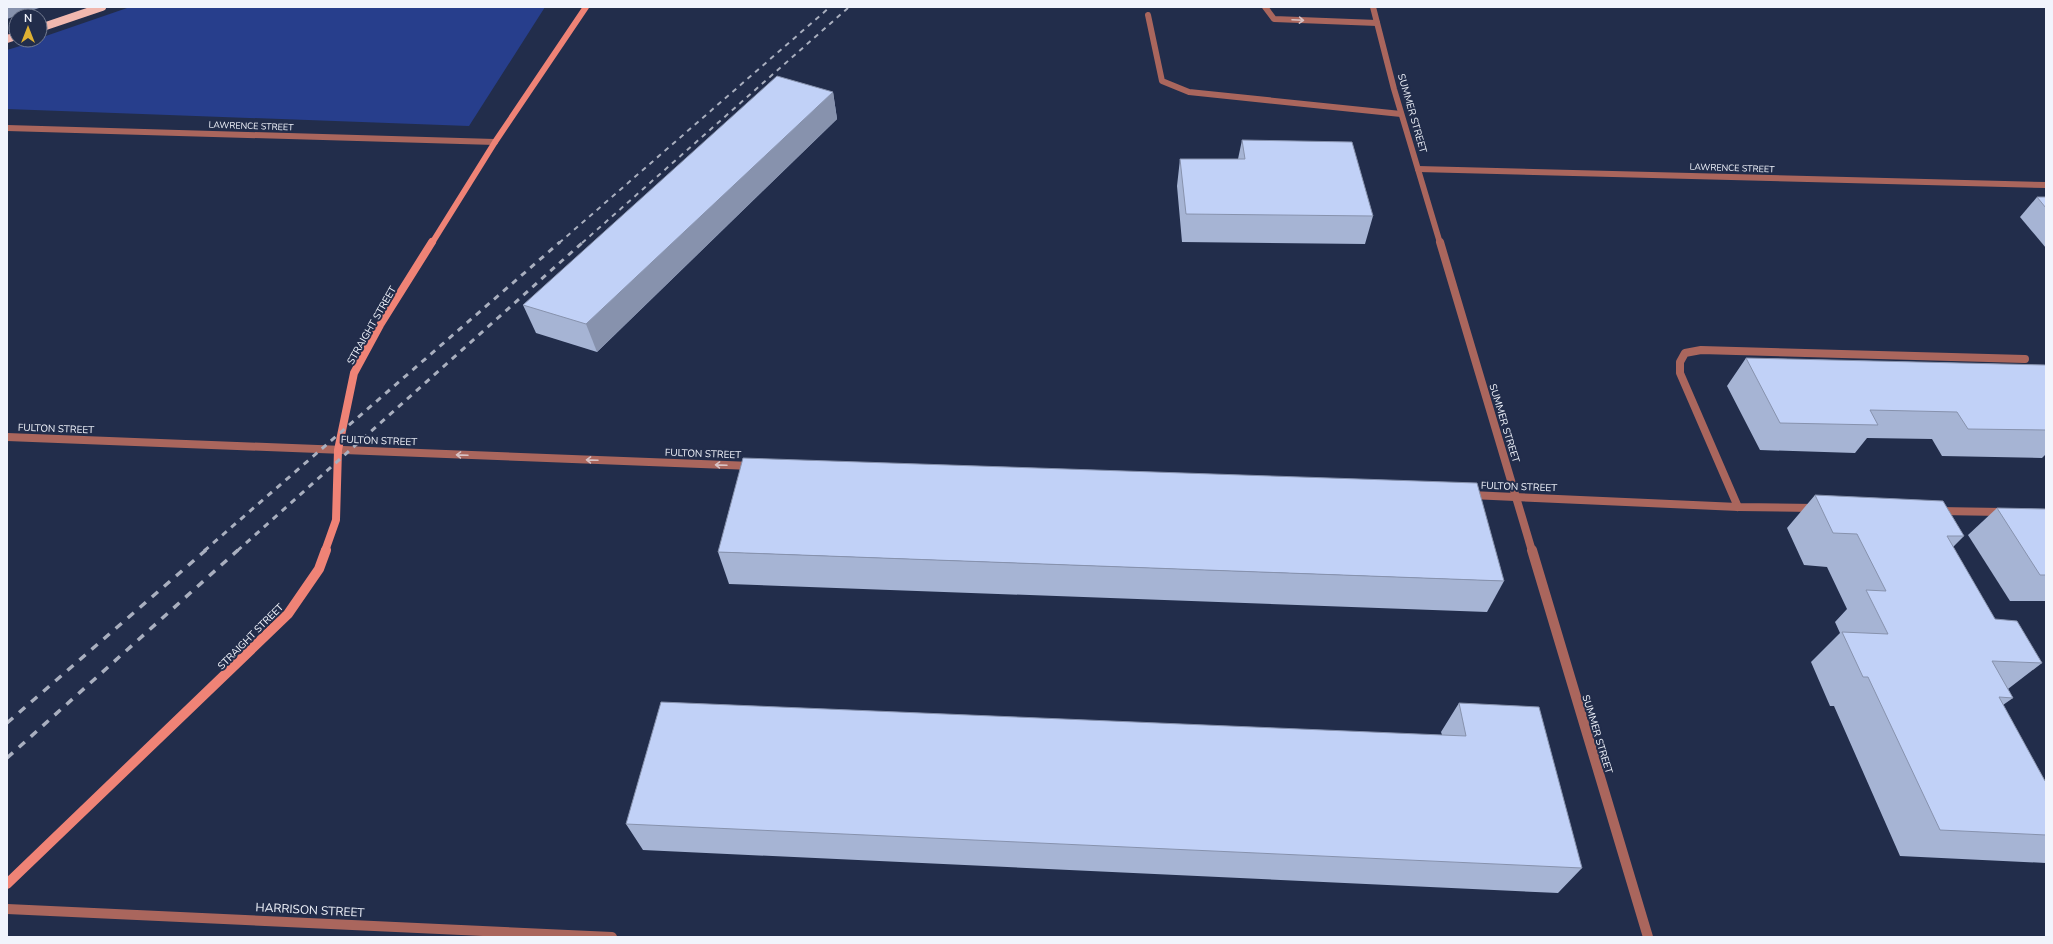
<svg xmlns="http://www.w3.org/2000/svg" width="2053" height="944" font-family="'Nunito Sans',sans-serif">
	<rect width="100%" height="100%" fill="#222d4b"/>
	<path fill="#273e8c" d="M 130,7 L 545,7 L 469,126 L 7,109 L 7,50 L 40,40 L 40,38 Z"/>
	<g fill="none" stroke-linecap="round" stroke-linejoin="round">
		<g stroke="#aa665d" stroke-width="6">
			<path d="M 1265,7 L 1274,19 L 1377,23"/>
			<path d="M 1148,15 L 1162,81 L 1189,92 L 1401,114"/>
		</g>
		<path stroke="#aa665d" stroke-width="8" d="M 1738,507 L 1680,373 L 1680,362 L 1685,353 L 1701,350 L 2025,359"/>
		<g stroke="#aa665d" stroke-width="6">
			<path d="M 1373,7 L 1394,89 L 1440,243"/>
			<path d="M 7,128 L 495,142"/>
			<path d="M 1418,169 L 2046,185"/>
		</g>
		<g stroke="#aa665d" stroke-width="8">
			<path d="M 1440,242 L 1532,551"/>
			<path d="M 7,437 L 752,466"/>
			<path d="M 1471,495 L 1738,507 L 1815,508"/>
			<path d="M 1938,511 L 2003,512"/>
		</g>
		<g stroke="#aa665d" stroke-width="10">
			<path d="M 1532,550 L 1648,937"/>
			<path d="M 7,909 L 612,937"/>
		</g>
		<path stroke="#ef8376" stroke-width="6" d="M 432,243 L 495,142 L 586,7"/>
		<path stroke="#ef8376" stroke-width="8" d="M 325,551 L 336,520 L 338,450 L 354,373 L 380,325 L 432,242"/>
		<path stroke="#ef8376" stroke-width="10" d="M 7,884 L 288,614 L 319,569 L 326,550"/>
		<g stroke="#f1b8af" stroke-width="8">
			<path d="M 40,28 L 102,7"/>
			<path d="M 7,39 L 16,36"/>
		</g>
		<g stroke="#a9afbf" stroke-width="2" stroke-dasharray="5 5" stroke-linecap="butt">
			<path d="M 559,243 L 830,7"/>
			<path d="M 582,243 L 849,7"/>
		</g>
		<g stroke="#a9afbf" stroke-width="3" stroke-dasharray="6 6" stroke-linecap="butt">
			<path d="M 204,551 L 560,242"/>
			<path d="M 237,551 L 583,242"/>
		</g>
		<g stroke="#a9afbf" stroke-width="3.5" stroke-dasharray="8 8" stroke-linecap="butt">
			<path d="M 7,723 L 206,550"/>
			<path d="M 7,758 L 238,550"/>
		</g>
	</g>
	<g fill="#a6b4d4">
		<path d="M 833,92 L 837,119 L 597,352 L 536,333 L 523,305 Z"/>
		<path d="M 1242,140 L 1373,216 L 1365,244 L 1182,242 L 1177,186 L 1180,159 L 1238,159 Z"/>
		<path d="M 2037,197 L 2046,197 L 2046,248 L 2020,217 Z"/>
		<path d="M 1746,358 L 2046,365 L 2046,454 L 2042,458 L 1942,456 L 1932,439 L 1867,438 L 1855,453 L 1760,450 L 1727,386 Z"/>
		<path d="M 1815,495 L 1964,536 L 1953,547 L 1995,619 L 2042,663 L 2008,689 L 2013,698 L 2003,705 L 2045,781 L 2046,781 L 2046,863 L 1900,856 L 1834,706 L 1830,706 L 1811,662 L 1840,633 L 1835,622 L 1847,609 L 1827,567 L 1804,565 L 1787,528 Z"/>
		<path d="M 1997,508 L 2046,509 L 2046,601 L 2010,601 L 1968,535 Z"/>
		<path d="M 718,552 L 1504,581 L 1487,612 L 729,584 Z"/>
		<path d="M 1459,703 L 1582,868 L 1558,893 L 643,850 L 626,824 L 1442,735 L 1441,732 Z"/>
	</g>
	<g fill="#8792ad">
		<path d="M 7,7 L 42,7 L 7,19 Z"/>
		<path d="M 833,92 L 837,119 L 597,352 L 586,324 Z"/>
	</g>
	<g fill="#c1d1f7" stroke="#8792ad">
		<path d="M 777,76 L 833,92 L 586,324 L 523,305 Z"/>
		<path d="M 1242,140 L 1352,142 L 1373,216 L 1186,214 L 1180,159 L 1245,159 Z"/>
		<path d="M 2037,197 L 2046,197 L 2046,208 Z"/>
		<path d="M 1746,358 L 2046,365 L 2046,430 L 1968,429 L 1957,412 L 1870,410 L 1878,425 L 1780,423 Z"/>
		<path d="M 743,458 L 1477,483 L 1504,581 L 718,552 Z"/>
		<path d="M 1815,495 L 1943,501 L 1964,536 L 1947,536 L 1995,619 L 2017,621 L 2042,663 L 1992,661 L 2013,698 L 1999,697 L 2045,781 L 2046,781 L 2046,835 L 1940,830 L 1868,677 L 1863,677 L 1842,632 L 1888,634 L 1866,590 L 1886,591 L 1857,534 L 1833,533 Z"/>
		<path d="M 1997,508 L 2046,509 L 2046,575 L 2040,575 Z"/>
		<path d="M 661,702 L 1466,736 L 1459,703 L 1539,707 L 1582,868 L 626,824 Z"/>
	</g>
	<defs><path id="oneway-shaft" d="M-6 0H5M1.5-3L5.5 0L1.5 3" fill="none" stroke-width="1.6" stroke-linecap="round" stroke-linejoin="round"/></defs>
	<g stroke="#d8c2c4">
		<use href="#oneway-shaft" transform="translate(1298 20) rotate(3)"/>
		<use href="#oneway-shaft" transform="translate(462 455) rotate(-178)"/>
		<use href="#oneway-shaft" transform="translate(592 460) rotate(-178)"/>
		<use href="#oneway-shaft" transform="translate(721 465) rotate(-178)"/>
	</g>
	<g text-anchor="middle" stroke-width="4" stroke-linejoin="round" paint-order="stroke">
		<g font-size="9" fill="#f1f4fc" stroke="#222d4b">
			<text transform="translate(251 126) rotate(2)" y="3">LAWRENCE STREET</text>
			<text transform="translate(1732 168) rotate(2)" y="3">LAWRENCE STREET</text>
		</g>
		<g font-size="10" fill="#f1f4fc" stroke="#222d4b">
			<text transform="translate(1413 113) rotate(74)" y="4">SUMMER STREET</text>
			<text transform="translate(371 325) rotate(-60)" y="4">STRAIGHT STREET</text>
			<text transform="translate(1505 423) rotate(73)" y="4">SUMMER STREET</text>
			<text transform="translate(56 428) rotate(2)" y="4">FULTON STREET</text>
			<text transform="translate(379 440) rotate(2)" y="4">FULTON STREET</text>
			<text transform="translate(703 453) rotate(2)" y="4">FULTON STREET</text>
			<text transform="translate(1519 486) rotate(2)" y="4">FULTON STREET</text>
			<text transform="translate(250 636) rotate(-45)" y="4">STRAIGHT STREET</text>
			<text transform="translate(1598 734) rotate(73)" y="4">SUMMER STREET</text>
		</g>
		<g font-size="12" fill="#f1f4fc" stroke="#222d4b">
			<text transform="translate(310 910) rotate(3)" y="4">HARRISON STREET</text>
		</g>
	</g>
	<rect width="2053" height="944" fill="none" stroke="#f1f4fc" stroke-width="16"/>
	<g transform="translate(28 28)"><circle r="19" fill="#222d4b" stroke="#757d92"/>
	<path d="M0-3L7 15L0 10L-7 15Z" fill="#deb133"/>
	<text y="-6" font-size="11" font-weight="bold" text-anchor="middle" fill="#f1f4fc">N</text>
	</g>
</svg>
